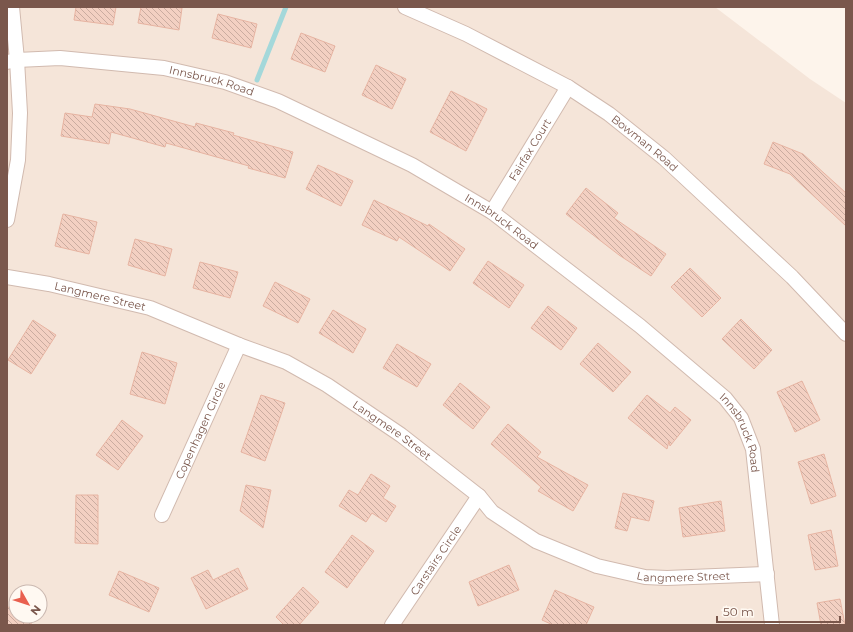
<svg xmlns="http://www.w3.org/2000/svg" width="853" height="632" font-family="Montserrat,sans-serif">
	<defs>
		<pattern id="building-back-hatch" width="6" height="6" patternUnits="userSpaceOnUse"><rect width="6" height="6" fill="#f3d0c2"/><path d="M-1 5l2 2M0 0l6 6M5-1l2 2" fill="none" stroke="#caaca0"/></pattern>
	</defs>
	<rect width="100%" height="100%" fill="#fdf4eb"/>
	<path fill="#f5e5d9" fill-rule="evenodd" d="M 7,7 L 715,7 L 810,79 L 846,103 L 846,625 L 7,625 ZM 16,592 L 40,592 L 40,616 L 16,616 Z"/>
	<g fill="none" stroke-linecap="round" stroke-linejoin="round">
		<path stroke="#a4d8da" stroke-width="5" d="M 257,80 L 286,7"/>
	</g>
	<g fill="url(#building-back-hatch)" stroke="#e7b4a2">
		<path d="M 76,7 L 116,7 L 113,25 L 74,20 Z"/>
		<path d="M 141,7 L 175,7 L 182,8 L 179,30 L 138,23 Z"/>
		<path d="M 218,14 L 257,24 L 251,48 L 212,38 Z"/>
		<path d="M 301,33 L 335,46 L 325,72 L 291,59 Z"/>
		<path d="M 376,65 L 406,79 L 392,109 L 362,95 Z"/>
		<path d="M 451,91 L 487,109 L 466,151 L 430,132 Z"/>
		<path d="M 95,104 L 130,109 L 195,127 L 196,123 L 234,133 L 233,135 L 293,152 L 285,178 L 248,168 L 249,166 L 166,143 L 165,147 L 111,132 L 109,144 L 61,136 L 65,113 L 92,117 Z"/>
		<path d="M 773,142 L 803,154 L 846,193 L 846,226 L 790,174 L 764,164 Z"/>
		<path d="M 318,165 L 353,181 L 341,206 L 306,189 Z"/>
		<path d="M 586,188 L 618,213 L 614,218 L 666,254 L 651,276 L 619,255 L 566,214 Z"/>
		<path d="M 374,200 L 428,226 L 429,224 L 465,249 L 450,271 L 399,237 L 397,241 L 362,225 Z"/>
		<path d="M 63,214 L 97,222 L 89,254 L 55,246 Z"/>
		<path d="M 135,239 L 172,249 L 165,276 L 128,265 Z"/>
		<path d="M 488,261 L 524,285 L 509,308 L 473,283 Z"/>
		<path d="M 200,262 L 238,272 L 230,298 L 193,288 Z"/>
		<path d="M 690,268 L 721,298 L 702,317 L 671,287 Z"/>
		<path d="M 275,282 L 310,299 L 298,323 L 263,306 Z"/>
		<path d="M 548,306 L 577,328 L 561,350 L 531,328 Z"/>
		<path d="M 333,310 L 366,329 L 353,353 L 319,333 Z"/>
		<path d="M 741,319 L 772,350 L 754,369 L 722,339 Z"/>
		<path d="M 33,320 L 56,335 L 31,374 L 8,360 Z"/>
		<path d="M 598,343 L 631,372 L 613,392 L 580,364 Z"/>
		<path d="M 397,344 L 431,364 L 417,387 L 383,368 Z"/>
		<path d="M 142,352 L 177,363 L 165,404 L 130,394 Z"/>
		<path d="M 802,381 L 820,420 L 795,432 L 777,392 Z"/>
		<path d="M 460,383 L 490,407 L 473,429 L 443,405 Z"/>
		<path d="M 261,395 L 285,403 L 265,461 L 241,452 Z"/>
		<path d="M 647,395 L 670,413 L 675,407 L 691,420 L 670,446 L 669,441 L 667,449 L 628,418 Z"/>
		<path d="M 122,420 L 143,436 L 118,470 L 96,455 Z"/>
		<path d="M 508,424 L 541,452 L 537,457 L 588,485 L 573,511 L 538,491 L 541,487 L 491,444 Z"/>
		<path d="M 824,454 L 836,496 L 811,504 L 798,462 Z"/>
		<path d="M 371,474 L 390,486 L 383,498 L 396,506 L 386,522 L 372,513 L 366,522 L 339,506 L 349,490 L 358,495 Z"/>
		<path d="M 246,485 L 271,490 L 263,528 L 240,511 Z"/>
		<path d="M 623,493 L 654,501 L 649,521 L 631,517 L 627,531 L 615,528 Z"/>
		<path d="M 76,495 L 98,495 L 98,544 L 75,543 Z"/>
		<path d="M 721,501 L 725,531 L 683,537 L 679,508 Z"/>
		<path d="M 831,530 L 838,566 L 815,570 L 808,535 Z"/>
		<path d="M 352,535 L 374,551 L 347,588 L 325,572 Z"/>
		<path d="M 509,565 L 519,590 L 478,606 L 469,582 Z"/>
		<path d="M 238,568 L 248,589 L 206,609 L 191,578 L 208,570 L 213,580 Z"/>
		<path d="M 119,571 L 159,588 L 149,612 L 109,595 Z"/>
		<path d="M 303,587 L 319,602 L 299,625 L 284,625 L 276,617 Z"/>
		<path d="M 555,590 L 594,607 L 586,625 L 553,625 L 542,620 Z"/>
		<path d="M 840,599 L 845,625 L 821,625 L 817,603 Z"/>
		<path d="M 7,606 L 16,613 L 16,616 L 21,616 L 33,625 L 7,625 Z"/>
	</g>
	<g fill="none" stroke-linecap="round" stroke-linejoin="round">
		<defs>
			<g id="street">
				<path id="s1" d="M 405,7 L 466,34 L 568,87 L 609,114 L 664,158 L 792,277 L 846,334"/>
				<path id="s2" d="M 7,62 L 17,60 L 60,58 L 164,68 L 225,82 L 278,101 L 412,165 L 492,212 L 640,326 L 725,398 L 741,418 L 753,449 L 772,625"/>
				<path id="s3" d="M 492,212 L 568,87"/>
				<path d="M 7,220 L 18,160 L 20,113 L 17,60 L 12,7"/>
				<path id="s4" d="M 7,277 L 49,284 L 150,308 L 239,345 L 286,362 L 327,385 L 401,435 L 479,496 L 492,512 L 536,541 L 597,566 L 645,577 L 667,578 L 767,574"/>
				<path id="s5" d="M 162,515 L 239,345"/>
				<path id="s6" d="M 392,625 L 479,496"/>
			</g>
		</defs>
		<use href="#street" stroke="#d1baaf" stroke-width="16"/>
		<use href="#street" stroke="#fff" stroke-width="14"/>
	</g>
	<g text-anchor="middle" stroke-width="4" stroke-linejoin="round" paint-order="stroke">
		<g font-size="11" fill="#7a574c" stroke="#fff9f2">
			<text dy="4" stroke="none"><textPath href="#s2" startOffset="207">Innsbruck Road</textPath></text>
			<text dy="4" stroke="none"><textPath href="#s1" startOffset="277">Bowman Road</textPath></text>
			<text dy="4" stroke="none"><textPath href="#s3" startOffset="73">Fairfax Court</textPath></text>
			<text dy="4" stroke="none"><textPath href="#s2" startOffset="531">Innsbruck Road</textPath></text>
			<text dy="4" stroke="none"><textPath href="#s4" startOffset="95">Langmere Street</textPath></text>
			<text dy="4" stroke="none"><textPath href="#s5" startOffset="93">Copenhagen Circle</textPath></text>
			<text dy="4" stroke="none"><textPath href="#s4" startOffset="419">Langmere Street</textPath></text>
			<text dy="4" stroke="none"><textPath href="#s2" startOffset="855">Innsbruck Road</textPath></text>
			<text dy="4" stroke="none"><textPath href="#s6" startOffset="78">Carstairs Circle</textPath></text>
			<text dy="4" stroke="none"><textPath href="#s4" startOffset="755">Langmere Street</textPath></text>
		</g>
	</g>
	<rect width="853" height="632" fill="none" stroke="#7a574c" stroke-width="16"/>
	<g transform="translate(28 604) rotate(129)"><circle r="19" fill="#fff9f2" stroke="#cab8b0"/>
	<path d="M0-3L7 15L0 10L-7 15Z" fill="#e9604f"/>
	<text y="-6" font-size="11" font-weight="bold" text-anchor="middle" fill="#7a574c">N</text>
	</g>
	<path d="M717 616v6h123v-6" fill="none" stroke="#7a574c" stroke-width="2"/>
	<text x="723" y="616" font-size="12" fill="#7a574c" stroke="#fff9f2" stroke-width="3" paint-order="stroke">50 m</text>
</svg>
